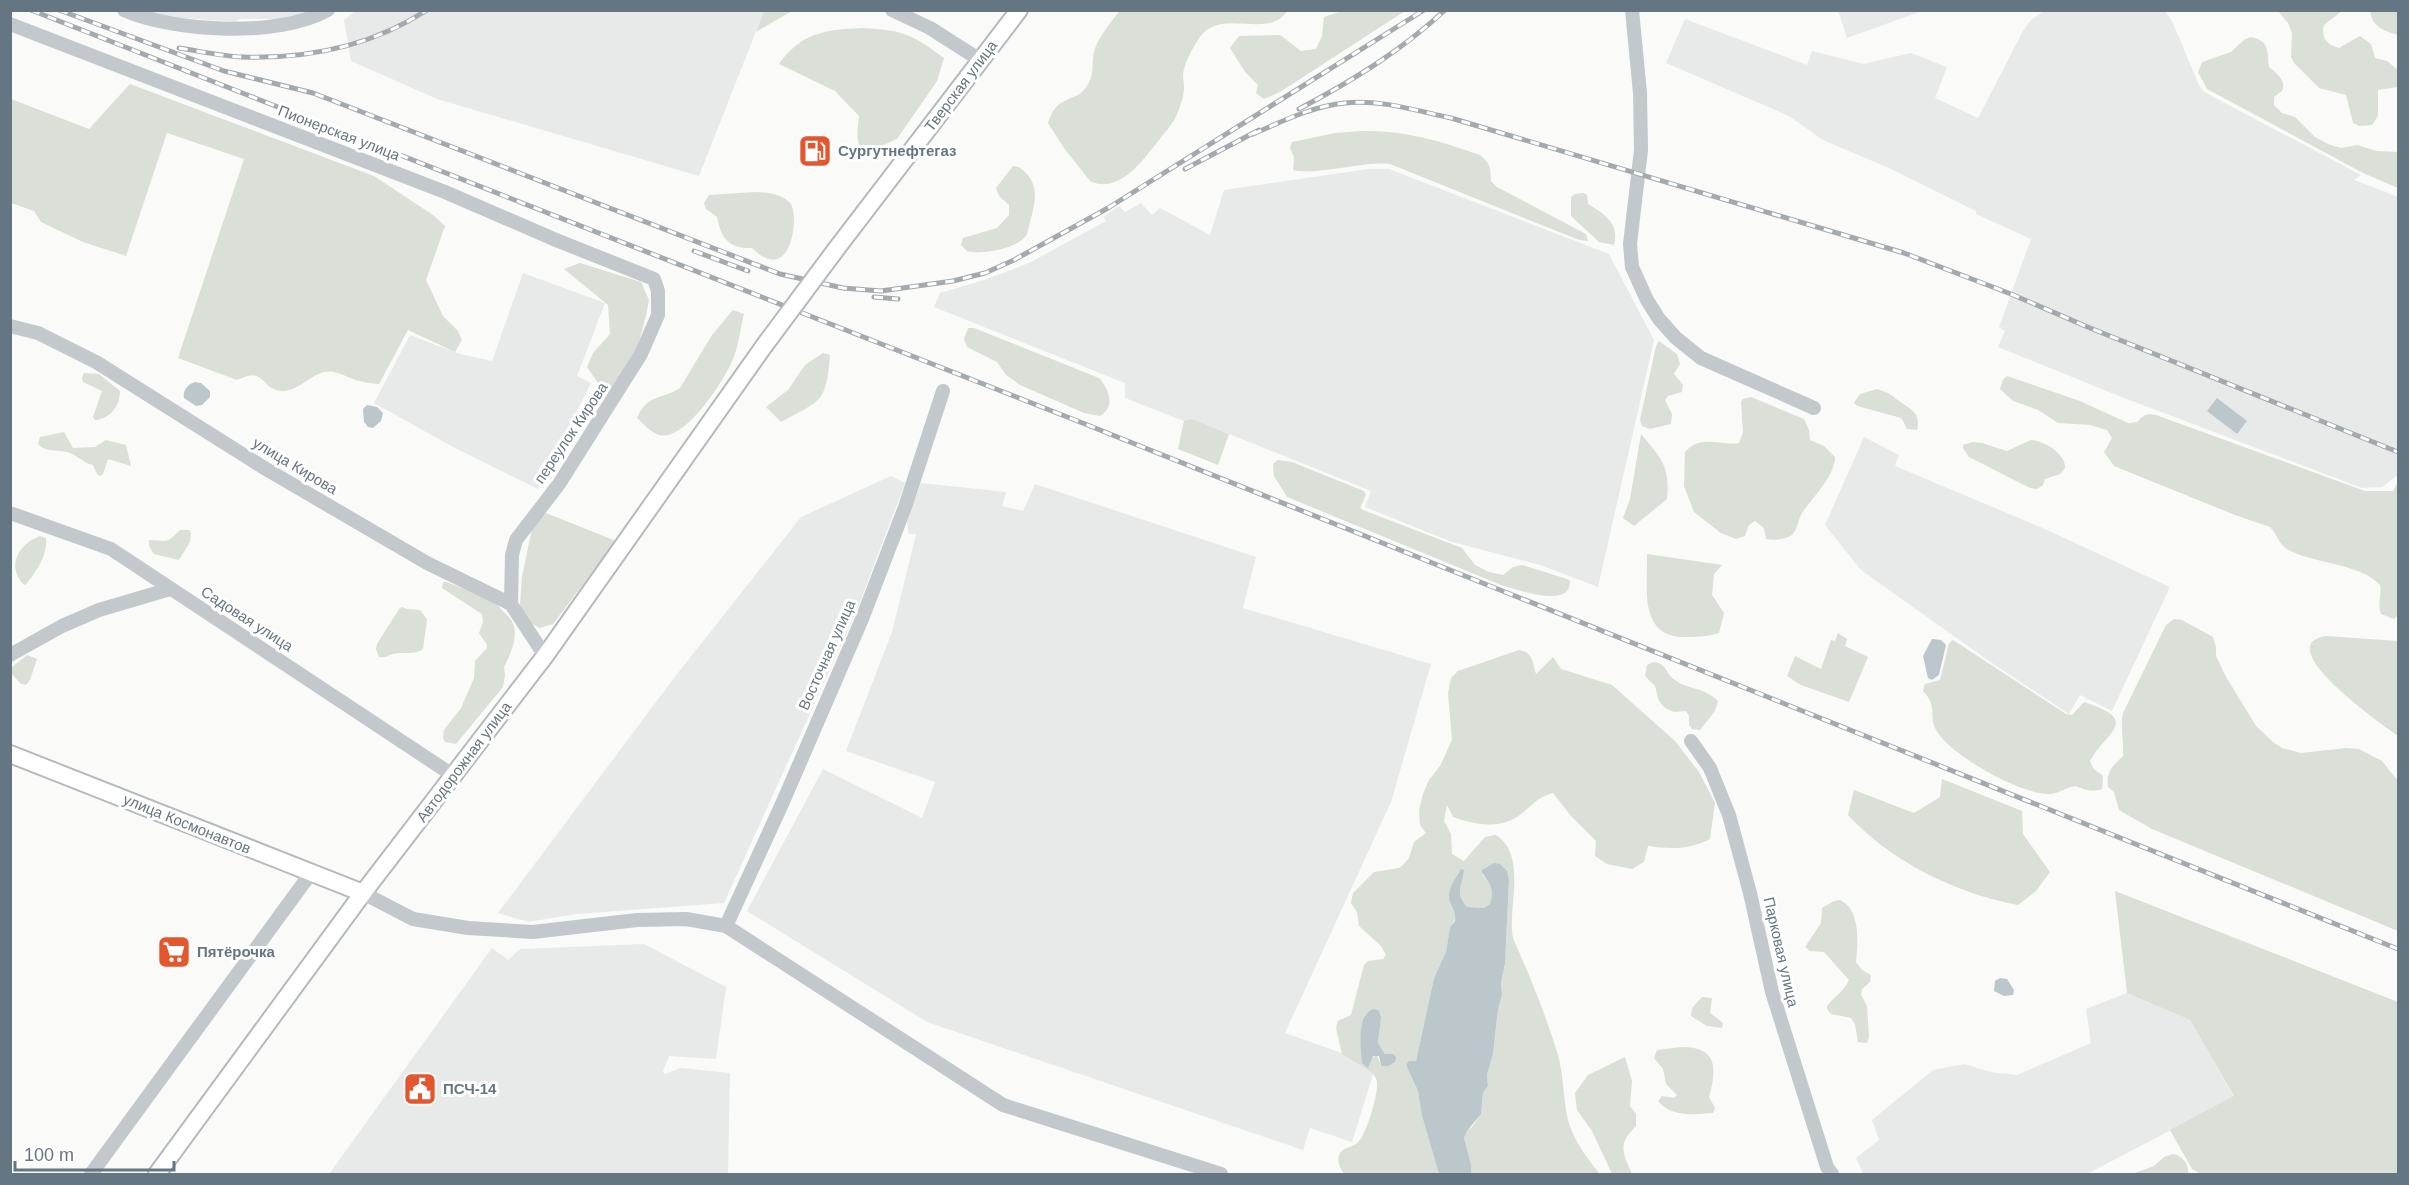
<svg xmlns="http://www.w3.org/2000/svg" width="2409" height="1185" font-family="Arial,sans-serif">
	<rect width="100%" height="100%" fill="#fafaf8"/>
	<g fill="#e8e9e9">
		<path d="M 357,10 L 764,10 L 764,11 L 699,176 L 437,99 L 351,61 L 344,20 Z"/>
		<path d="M 1838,10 L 1922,10 L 1922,11 L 1847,38 Z"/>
		<path d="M 148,11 L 317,11 L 287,19 L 239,19 L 235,22 L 160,16 Z"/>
		<path d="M 2044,11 L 2165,11 L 2172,21 L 2199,85 L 2204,92 L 2361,175 L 2354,180 L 2398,197 L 2398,475 L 2382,487 L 2362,488 L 2119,396 L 1998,347 L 2005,331 L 1999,327 L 2031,239 L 1976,214 L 1976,211 L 1889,168 L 1823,140 L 1789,116 L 1666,63 L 1685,19 L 1807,65 L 1812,51 L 1863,64 L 1911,53 L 1947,67 L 1935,98 L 1978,118 L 2023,31 L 2031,20 Z"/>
		<path d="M 1368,169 L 1389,169 L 1609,254 L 1654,340 L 1598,587 L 1540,565 L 1452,542 L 1365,507 L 1371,491 L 1192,419 L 1184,421 L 1125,398 L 1125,383 L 934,307 L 940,293 L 984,280 L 1029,263 L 1106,221 L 1103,217 L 1119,206 L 1125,212 L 1141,203 L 1152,215 L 1160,208 L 1210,235 L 1224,190 Z"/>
		<path d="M 523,273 L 605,303 L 577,376 L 591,383 L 538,489 L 455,448 L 374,403 L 410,335 L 460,354 L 492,361 Z"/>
		<path d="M 1864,437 L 1899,455 L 1895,466 L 2045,529 L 2170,587 L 2112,711 L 2080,695 L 2069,714 L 1986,659 L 1861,570 L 1825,525 Z"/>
		<path d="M 891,476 L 905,483 L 857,610 L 724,903 L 577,914 L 528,922 L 498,913 L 674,678 L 801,517 Z"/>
		<path d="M 921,483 L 1006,492 L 1002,506 L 1023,511 L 1035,484 L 1256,557 L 1243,608 L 1431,664 L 1391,802 L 1285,1033 L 1376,1065 L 1352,1142 L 1310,1128 L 1303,1150 L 927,1022 L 747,911 L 823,769 L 922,818 L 935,782 L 846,751 L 892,632 L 916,534 L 909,534 L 907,522 Z"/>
		<path d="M 644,944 L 726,987 L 716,1059 L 669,1056 L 663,1071 L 664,1074 L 681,1068 L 730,1073 L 728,1174 L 329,1174 L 492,948 L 508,960 L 520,949 Z"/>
		<path d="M 2127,993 L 2190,1020 L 2234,1097 L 2087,1174 L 1863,1174 L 1856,1158 L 1879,1140 L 1872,1120 L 1933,1070 L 1965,1064 L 1990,1072 L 2017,1075 L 2091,1043 L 2086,1009 Z"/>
	</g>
	<g fill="#dadfd7" fill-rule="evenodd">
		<path d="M 1120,10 L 1287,11 C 1268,41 1219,5 1198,40 C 1191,51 1185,62 1183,74 C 1183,79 1184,83 1184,88 C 1184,96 1180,107 1177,114 C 1173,124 1165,132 1159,140 C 1143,160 1119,195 1090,181 L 1064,148 L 1048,123 C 1058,92 1076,104 1087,86 C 1096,73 1090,60 1096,46 C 1101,34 1112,21 1120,10 Z"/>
		<path d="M 764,11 L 764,10 L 792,11 L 756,32 Z"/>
		<path d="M 1342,11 L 1405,11 L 1280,92 L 1264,99 L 1256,93 L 1258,85 L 1245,72 L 1230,48 L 1239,36 L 1280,35 L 1301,51 L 1316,49 L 1322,36 L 1324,17 Z"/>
		<path d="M 2278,11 L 2342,11 L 2324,25 C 2321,37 2326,45 2339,48 L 2360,36 L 2371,44 L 2375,58 L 2387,61 L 2398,70 L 2398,87 L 2378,90 L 2378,116 L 2372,125 L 2359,126 L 2353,123 L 2346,95 L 2319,88 L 2294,63 L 2291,57 L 2292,33 L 2288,23 Z"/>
		<path d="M 2370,11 L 2398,11 L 2398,35 C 2384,31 2372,27 2370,11 Z"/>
		<path d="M 862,28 C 902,30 912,34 944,58 L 937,81 L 897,139 L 865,153 C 854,145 858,128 859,116 L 835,91 L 779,64 C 802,32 825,30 862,28 Z"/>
		<path d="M 2251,37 C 2270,41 2267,51 2269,67 C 2276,73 2287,80 2282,91 L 2274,97 L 2274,105 L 2282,113 L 2295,117 L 2315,137 L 2328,144 L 2341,148 L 2357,145 L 2377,151 L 2398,152 L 2398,188 L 2363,173 L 2207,89 L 2198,72 L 2202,62 L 2231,52 L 2245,39 Z"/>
		<path d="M 130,84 L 374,176 L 433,215 L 445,226 L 426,280 L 443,316 L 458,331 L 462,340 L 455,352 L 408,330 L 379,384 C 372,383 366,383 360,381 C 348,379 337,369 324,372 C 311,375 296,392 282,391 C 259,389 267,366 237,380 L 178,358 L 244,159 L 167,133 L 126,256 L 83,242 L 41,222 L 34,211 L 11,203 L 11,99 L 89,129 Z"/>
		<path d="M 1362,131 C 1403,130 1441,141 1480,155 C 1492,165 1490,168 1491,181 L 1497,187 L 1586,234 L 1588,241 L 1579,240 L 1390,164 C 1360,161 1319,176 1293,170 L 1294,157 L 1290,148 L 1292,142 L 1335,133 Z"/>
		<path d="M 1013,166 C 1020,167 1020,168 1025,172 C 1043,190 1032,211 1027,234 C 1019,249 982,255 967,251 L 961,245 L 963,238 L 997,228 L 1009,215 L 1009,205 L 999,196 L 996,188 Z"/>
		<path d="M 755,192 C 767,193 781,193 790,203 C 800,213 792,288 752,248 C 729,249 721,238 717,217 L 706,209 L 704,203 L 709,195 Z"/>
		<path d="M 1583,193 L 1587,195 L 1588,204 C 1604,214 1620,223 1614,245 L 1599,242 L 1571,216 L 1571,197 L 1575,194 Z"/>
		<path d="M 580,263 L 641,282 L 649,300 L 646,316 L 634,360 L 611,395 L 596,393 L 598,383 L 587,367 L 593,353 L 610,334 L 608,305 L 564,269 Z"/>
		<path d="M 733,310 L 744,314 C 740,329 739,345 733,359 C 724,381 685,442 659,435 C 650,432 643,423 637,418 C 648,393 662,400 680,388 L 712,335 Z"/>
		<path d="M 968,328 L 974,328 L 1099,378 C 1109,389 1116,407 1100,416 L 1084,413 L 1020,385 L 1006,375 L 997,362 L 967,347 L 964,339 Z"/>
		<path d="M 1659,341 L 1677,354 L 1680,364 L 1674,374 L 1683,385 L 1682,392 L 1668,396 L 1665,400 L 1672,414 L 1671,424 L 1650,429 L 1642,426 L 1640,420 L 1656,346 Z"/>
		<path d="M 823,353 L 830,355 C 826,404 821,400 781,422 L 766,407 L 788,390 L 805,365 Z"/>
		<path d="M 84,373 L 99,374 L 120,391 C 120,406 110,419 95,420 L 93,417 L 102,391 L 83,382 L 82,378 Z"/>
		<path d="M 2007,376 L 2080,401 L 2128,423 L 2137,422 C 2143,415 2147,413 2156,415 L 2365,491 L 2393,491 L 2398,482 L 2398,615 L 2394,619 L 2381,614 C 2377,604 2382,595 2380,585 C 2360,563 2313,564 2287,549 C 2278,543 2277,534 2270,527 L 2235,515 L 2114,466 L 2104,452 L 2112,438 L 2107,430 L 2090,425 L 2058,423 L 2038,410 L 2013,401 L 2000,389 L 2003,380 Z"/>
		<path d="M 1877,389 C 1893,394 1890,395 1902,403 C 1913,411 1921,414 1917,430 L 1907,429 L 1902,419 L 1898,417 L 1857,406 L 1854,403 L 1860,394 Z"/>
		<path d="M 1751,397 L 1804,419 L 1809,430 L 1810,440 L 1824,446 L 1835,457 C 1835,476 1812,498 1802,513 C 1798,519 1798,528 1793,534 C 1788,539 1773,541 1766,539 L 1764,528 L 1755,521 L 1749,525 L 1745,536 L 1736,539 L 1721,533 L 1694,512 L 1684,486 L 1685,452 C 1701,434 1719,446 1739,443 L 1743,432 L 1741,402 L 1743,399 Z"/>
		<path d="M 1192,419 L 1229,434 L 1218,465 L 1178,449 L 1184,421 Z"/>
		<path d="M 64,432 L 73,448 L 95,447 L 106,440 L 126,445 L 131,466 L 108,459 L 103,474 L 100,476 L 97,474 L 93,465 C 83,463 76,454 67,452 C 56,449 46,453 38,444 L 40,437 Z"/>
		<path d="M 1641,434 C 1662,459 1670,466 1667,499 L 1634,526 L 1623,518 L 1630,499 Z"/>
		<path d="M 2031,440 C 2044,441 2066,454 2065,468 L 2060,474 L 2045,479 L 2043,485 L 2037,489 L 2030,488 L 1969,457 L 1963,448 L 1963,445 L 1973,442 L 1982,443 L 2007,451 Z"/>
		<path d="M 1278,460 L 1292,462 L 1364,491 L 1366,495 L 1360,508 L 1363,510 L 1462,548 L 1475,565 L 1489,572 L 1503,575 L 1513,567 L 1522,565 L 1567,579 L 1570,581 C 1571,610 1516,589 1501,585 L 1287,497 L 1274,476 L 1273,464 Z"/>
		<path d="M 546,513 L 616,541 L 553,624 L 540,628 L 528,622 L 520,606 L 522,577 L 531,533 L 541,514 Z"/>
		<path d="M 180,530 L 189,530 L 191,533 L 190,542 L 179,560 L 154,554 L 149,546 L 149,540 C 169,541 166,544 180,530 Z"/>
		<path d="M 40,536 L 46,538 C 48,554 36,573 25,585 L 23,584 C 6,565 19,544 40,536 Z"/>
		<path d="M 1647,554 L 1722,565 L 1714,574 L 1712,595 L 1724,613 L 1719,633 C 1706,637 1696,637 1682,637 C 1638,635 1648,585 1647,554 Z"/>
		<path d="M 443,582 L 447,582 L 496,602 C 500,609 503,611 508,616 C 522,631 511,653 504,667 L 505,675 L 503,687 L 456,744 L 445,742 L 443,738 L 444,730 L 461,708 L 474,678 L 475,661 L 487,648 L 487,645 L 479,633 L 483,622 L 482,614 L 442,588 Z"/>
		<path d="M 402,607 L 407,609 L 420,610 L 427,619 L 423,649 C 413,656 404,651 393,654 C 387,656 386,658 379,657 L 376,649 L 377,644 L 399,609 Z"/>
		<path d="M 2174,619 L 2182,620 L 2213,637 L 2216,647 L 2216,656 L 2225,675 L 2256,726 L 2273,742 L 2282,748 L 2301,753 L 2346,748 L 2359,749 L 2382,761 L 2398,781 L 2398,931 L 2152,829 L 2119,810 L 2114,792 L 2108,787 C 2106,771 2112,767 2123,756 C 2124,742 2120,727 2123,713 L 2166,625 Z"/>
		<path d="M 1838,633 L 1847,639 L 1845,646 L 1868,657 L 1849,702 L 1801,685 L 1787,676 L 1795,656 L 1821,669 L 1831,640 L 1835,641 Z"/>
		<path d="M 2326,636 L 2398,641 L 2398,736 C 2383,725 2268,645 2326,636 Z"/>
		<path d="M 1953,640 L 2066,714 L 2072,715 L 2084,702 C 2143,721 2105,732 2090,761 L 2093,768 L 2103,776 L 2102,789 C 2092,793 2084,789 2075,786 C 2066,787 2059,794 2049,794 C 2020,794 1954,757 1938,733 C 1927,717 1939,707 1923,691 L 1925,684 L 1940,680 L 1949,643 Z"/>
		<path d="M 1519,650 C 1533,652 1533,664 1536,674 L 1553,657 L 1561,669 L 1612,685 L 1675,741 L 1699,772 L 1715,803 L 1710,839 C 1689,850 1671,849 1648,846 L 1644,862 L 1632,869 L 1607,864 L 1595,856 L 1596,841 L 1571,816 L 1553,793 C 1536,798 1534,804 1521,814 C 1500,830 1476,825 1453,817 L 1447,805 L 1444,821 L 1451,834 L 1452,854 L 1464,861 L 1485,837 L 1496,835 C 1528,856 1507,908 1513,938 C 1530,977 1546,1015 1558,1055 C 1563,1074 1563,1091 1566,1110 C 1569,1134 1585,1156 1600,1174 L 1471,1174 L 1471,1164 L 1464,1138 L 1467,1131 L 1472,1127 L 1481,1114 L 1483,1093 L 1488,1086 L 1487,1075 L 1493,1054 L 1498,1011 L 1502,995 L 1501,982 L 1505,964 L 1509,881 L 1489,868 L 1482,874 C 1491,884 1494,890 1490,904 L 1484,908 L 1467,907 C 1454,892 1463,886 1464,870 L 1450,902 L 1455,909 L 1456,918 L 1450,927 L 1446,952 L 1434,978 L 1416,1061 L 1406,1065 L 1418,1091 L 1422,1116 L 1439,1174 L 1344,1174 C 1340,1168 1336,1161 1340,1153 C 1345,1146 1354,1148 1359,1141 C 1367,1132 1378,1095 1377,1083 C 1377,1078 1374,1075 1370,1071 L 1342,1054 L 1336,1028 L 1338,1021 L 1351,1015 L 1364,965 L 1368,961 L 1383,959 L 1386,955 L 1381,946 L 1359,926 L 1357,912 L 1351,903 L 1353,893 L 1374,872 L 1399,868 L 1403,865 L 1409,858 L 1414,842 L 1426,833 L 1420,825 L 1419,810 L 1423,794 L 1429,780 L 1440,766 L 1452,740 L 1448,693 L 1451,678 L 1458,671 ZM 1365,1014 L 1381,1018 L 1378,1043 L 1385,1054 L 1389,1055 L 1388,1066 L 1381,1066 L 1377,1055 L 1362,1063 L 1362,1030 Z"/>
		<path d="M 27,655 L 37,659 L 30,680 L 26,685 L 21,684 L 11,673 L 11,668 Z"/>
		<path d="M 1654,662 C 1668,664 1665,674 1675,680 C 1690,691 1703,686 1718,701 L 1715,711 L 1700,730 L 1692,729 L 1689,725 L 1689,716 L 1686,711 L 1674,712 L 1665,708 L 1659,701 L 1655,686 L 1645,676 L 1647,665 Z"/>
		<path d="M 1942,779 L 2022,811 L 2023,834 L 2050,872 L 2036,891 L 2018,905 C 1957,894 1890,861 1848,815 L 1854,790 L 1914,813 L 1940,797 Z"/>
		<path d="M 2115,891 L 2398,1002 L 2398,1174 L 2201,1174 L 2192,1169 L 2170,1130 L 2234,1096 L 2190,1020 L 2127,993 Z"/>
		<path d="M 1840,900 C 1861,910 1858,943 1856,962 L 1862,970 L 1871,975 L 1870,982 L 1862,989 L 1861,995 L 1867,1006 L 1869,1037 L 1867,1043 L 1858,1042 L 1855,1024 L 1851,1018 L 1831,1014 L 1827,1009 L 1827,1006 C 1835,996 1844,991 1849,980 L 1824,952 L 1810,951 L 1805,947 L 1821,923 L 1822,908 L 1834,901 Z"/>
		<path d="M 1702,997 L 1712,998 L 1710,1013 L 1723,1023 L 1722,1028 L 1707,1026 L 1691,1016 L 1692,1008 Z"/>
		<path d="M 1682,1047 C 1718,1047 1717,1069 1709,1097 L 1715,1108 L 1713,1113 C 1694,1114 1672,1118 1658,1101 L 1662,1096 L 1674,1098 L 1677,1095 L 1666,1084 L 1663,1069 L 1654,1058 L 1657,1050 Z"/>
		<path d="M 1625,1057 L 1632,1081 L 1630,1106 L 1636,1114 L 1636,1126 C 1617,1145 1623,1152 1632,1174 L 1612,1174 L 1592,1131 L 1577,1110 L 1575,1093 L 1588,1075 Z"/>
		<path d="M 2173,1154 C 2182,1155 2190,1165 2188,1174 L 2132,1174 L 2154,1166 L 2164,1157 Z"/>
	</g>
	<g fill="#bbc7cb">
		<path d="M 195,382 L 201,383 L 210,391 L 210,397 L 202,405 L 196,406 L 184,398 C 182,391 188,384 195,382 Z"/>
		<path d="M 2217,398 L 2247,421 L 2237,434 L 2207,411 Z"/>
		<path d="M 367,405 L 377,407 L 383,413 L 381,421 L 373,428 L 368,427 L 364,422 L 363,409 Z"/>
		<path d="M 1932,639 L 1941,640 L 1946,645 L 1939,675 L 1932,680 L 1928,678 L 1923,656 Z"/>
		<path d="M 1494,863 L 1500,864 L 1507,871 L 1509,881 L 1505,964 L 1501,982 L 1502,995 L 1498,1010 L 1493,1054 L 1487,1075 L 1488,1086 L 1483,1093 L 1481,1114 L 1467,1131 L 1464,1138 L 1471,1164 L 1471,1174 L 1439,1174 L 1422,1116 L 1418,1091 L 1406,1065 L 1409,1061 L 1416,1061 L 1434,978 L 1446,952 L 1450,927 L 1455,921 C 1456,913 1453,909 1450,902 C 1446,889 1456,879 1461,869 L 1464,870 C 1463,886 1454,892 1467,907 L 1484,908 L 1490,904 C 1494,890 1491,884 1482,873 L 1482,870 Z"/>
		<path d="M 2000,978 L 2007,979 L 2014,990 L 2013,995 L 2004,996 L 1994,991 L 1995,981 Z"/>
		<path d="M 1374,1009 L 1379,1011 L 1381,1018 L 1378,1043 L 1385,1054 L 1393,1054 L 1396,1057 L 1395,1062 L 1388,1066 L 1381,1066 L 1379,1056 L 1373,1056 L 1368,1068 L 1362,1063 C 1361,1048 1356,1013 1374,1009 Z"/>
	</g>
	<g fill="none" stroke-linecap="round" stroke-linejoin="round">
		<defs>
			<g id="major">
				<path d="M 837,248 L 1019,10"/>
				<path d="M 10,754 L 363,893"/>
				<path d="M 157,1174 L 363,893 L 545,656 L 764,346"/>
			</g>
		</defs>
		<use href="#major" stroke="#b5babe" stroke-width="20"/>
		<g stroke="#c3c8cc" stroke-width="14">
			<path d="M 124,10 C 174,32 278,38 328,10"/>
			<path d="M 892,10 L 930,28 L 980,60"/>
			<path d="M 1632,10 L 1640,93 L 1641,150 L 1630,244 L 1632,267 L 1647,300 L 1659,319 L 1676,338 L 1701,358 L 1814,408"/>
			<path d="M 10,24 L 445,192 L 556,240 L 654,279 L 658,291 L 658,315 L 641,354 L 559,484 L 516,540 L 512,555 L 511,604"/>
			<path d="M 10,326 L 38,333 L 96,362 L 266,469 L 427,563 L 511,604 L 545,656"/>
			<path d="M 10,513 L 111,549 L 454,776"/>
			<path d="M 10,655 L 62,626 L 99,610 L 170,589"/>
			<path d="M 1691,741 L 1710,768 L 1729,815 L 1750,893 L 1772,992 L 1827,1167 L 1832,1174"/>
			<path d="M 363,893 L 413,919 L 468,928 L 533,932 L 637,920 L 686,919 L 726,926 L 1003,1105 L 1221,1174"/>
			<path d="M 726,926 L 782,804 L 862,619 L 905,507 L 943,391"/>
			<path d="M 91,1174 L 311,873"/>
		</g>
		<use href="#major" stroke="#fff" stroke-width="16"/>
		<defs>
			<g id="rail">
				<path d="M 31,10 L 1080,422 L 2398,949"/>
				<path d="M 59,10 L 224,71 L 313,93 L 780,274 L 843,288 L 881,291 L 953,281 L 985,273 L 1014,260 L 1108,208 L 1424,10"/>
				<path d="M 179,48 C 199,51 221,56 242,57 C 308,59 372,46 427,10"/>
				<path d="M 1299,109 C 1352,81 1401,51 1445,10"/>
				<path d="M 1253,134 C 1283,121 1313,106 1345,103 C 1381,99 1417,111 1451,118 L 1904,253 L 2011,294 L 2090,328 L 2398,452"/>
				<path d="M 1185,169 L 1259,130"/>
				<path d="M 694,251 L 748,271"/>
				<path d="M 874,297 L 898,299"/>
			</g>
		</defs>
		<use href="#rail" stroke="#a2aab0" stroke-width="5"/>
		<use href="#rail" stroke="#fff" stroke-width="3" stroke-dasharray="9" stroke-linecap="butt"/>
		<defs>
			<path id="major-bridge" d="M 764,346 L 837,248"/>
		</defs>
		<use href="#major-bridge" stroke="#b5babe" stroke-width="20" stroke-linecap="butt"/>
		<use href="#major-bridge" stroke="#fff" stroke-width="16"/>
	</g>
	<defs>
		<symbol id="fuel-square" viewBox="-11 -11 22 22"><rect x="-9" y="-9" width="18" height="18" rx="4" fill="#e4572e" stroke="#fff"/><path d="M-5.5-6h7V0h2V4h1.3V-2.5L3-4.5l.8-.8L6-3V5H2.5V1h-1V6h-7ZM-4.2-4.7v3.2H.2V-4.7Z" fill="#fff"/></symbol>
		<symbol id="supermarket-square" viewBox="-11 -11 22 22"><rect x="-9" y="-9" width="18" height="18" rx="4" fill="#e4572e" stroke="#fff"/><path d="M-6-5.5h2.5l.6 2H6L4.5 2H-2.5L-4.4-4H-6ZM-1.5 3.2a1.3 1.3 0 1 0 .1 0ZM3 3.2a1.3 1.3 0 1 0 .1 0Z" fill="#fff"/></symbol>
		<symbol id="civic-square" viewBox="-11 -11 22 22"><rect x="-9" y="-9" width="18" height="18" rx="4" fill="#e4572e" stroke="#fff"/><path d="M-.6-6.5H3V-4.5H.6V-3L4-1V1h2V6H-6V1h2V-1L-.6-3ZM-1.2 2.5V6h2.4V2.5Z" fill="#fff"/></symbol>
	</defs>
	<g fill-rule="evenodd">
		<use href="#fuel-square" x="796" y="132" width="38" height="38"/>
		<use href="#supermarket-square" x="155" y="933" width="38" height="38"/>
		<use href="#civic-square" x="401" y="1070" width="38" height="38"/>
	</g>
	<g text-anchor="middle" stroke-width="6" stroke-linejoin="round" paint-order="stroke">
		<g font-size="15" fill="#657683" stroke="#fff">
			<text transform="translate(961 86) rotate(-53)" y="5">Тверская улица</text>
			<text transform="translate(339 133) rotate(21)" y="5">Пионерская улица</text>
			<text transform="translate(571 433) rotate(-56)" y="5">переулок Кирова</text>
			<text transform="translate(295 466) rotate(31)" y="5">улица Кирова</text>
			<text transform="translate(247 619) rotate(33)" y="5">Садовая улица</text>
			<text transform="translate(827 655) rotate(-66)" y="5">Восточная улица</text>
			<text transform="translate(464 762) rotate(-53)" y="5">Автодорожная улица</text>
			<text transform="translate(187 824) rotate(22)" y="5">улица Космонавтов</text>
			<text transform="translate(1781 952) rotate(77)" y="5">Парковая улица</text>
		</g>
		<g font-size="15" font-weight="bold" fill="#657683" stroke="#fff" text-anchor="start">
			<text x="838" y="156">Сургутнефтегаз</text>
			<text x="197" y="957">Пятёрочка</text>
			<text x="443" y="1094">ПСЧ-14</text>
		</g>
	</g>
	<rect width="2409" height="1185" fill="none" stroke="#657683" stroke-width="24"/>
	<path d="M15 1161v9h159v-9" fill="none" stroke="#657683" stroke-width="3"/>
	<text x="24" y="1161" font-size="18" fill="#657683" stroke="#ffffff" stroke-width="4.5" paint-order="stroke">100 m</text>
</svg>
